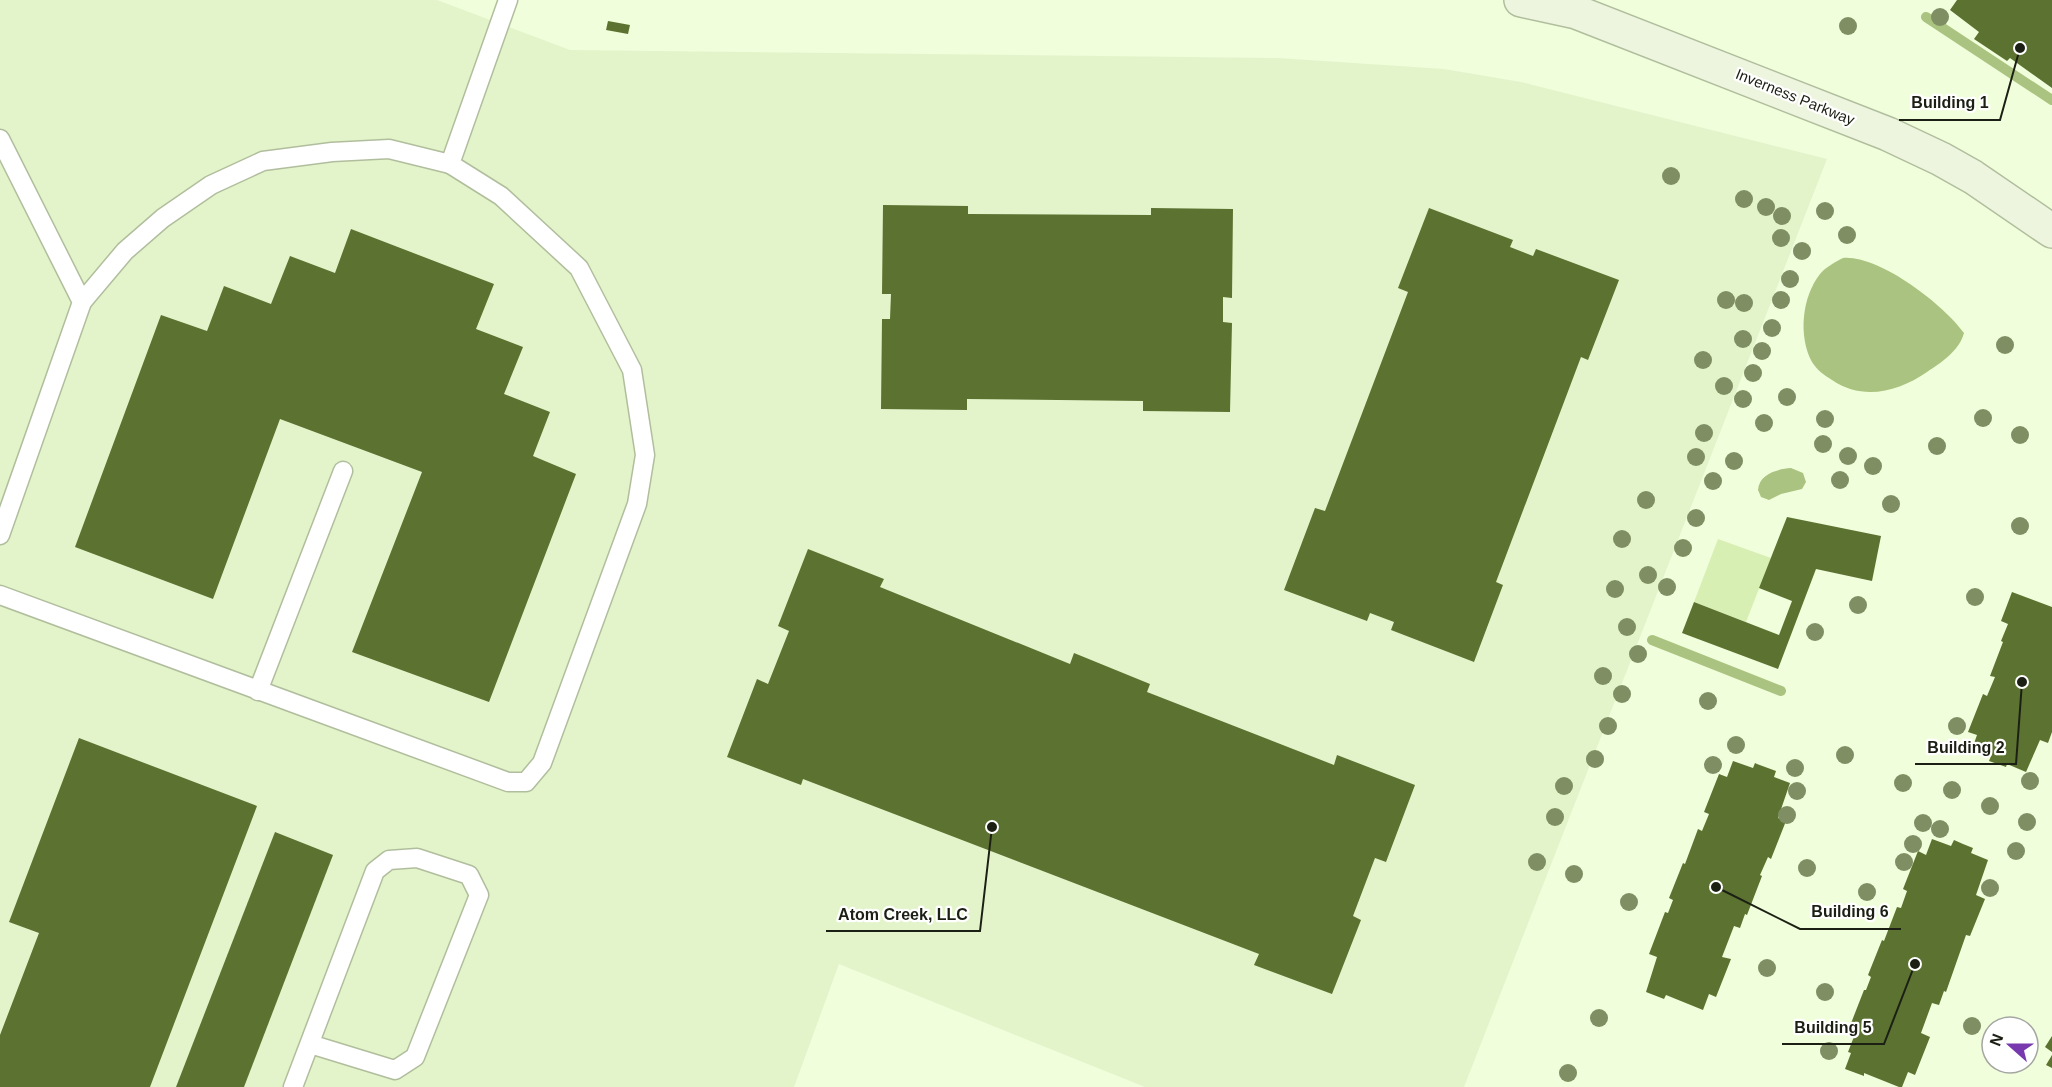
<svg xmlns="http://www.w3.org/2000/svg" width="2052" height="1087" font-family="Arial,sans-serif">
	<rect width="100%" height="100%" fill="#f0fedb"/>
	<path fill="#e3f4ca" d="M 0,0 L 437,0 L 570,50 L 1278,58 L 1444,69 L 1521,82 L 1827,159 L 1464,1087 L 1145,1087 L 839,964 L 794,1087 L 0,1087 Z"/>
	<path fill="#d8efb4" d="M 1718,539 L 1771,558 L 1746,622 L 1694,602 Z"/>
	<g fill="#aac380">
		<path d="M 1843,258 C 1879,255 1943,304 1964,333 C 1959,351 1942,362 1927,372 C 1898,392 1863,401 1832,380 C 1824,375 1817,370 1812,362 C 1798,336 1802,297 1820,274 C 1826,267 1835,262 1843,258 Z"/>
		<path d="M 1791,468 L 1803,473 L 1806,482 L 1802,489 L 1781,494 L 1769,500 L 1761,497 L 1758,490 C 1759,474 1777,469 1791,468 Z"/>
	</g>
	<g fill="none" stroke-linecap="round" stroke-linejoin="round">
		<g stroke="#aac380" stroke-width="10">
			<path d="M 1926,17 L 2052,100"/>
			<path d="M 1652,640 L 1781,691"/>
		</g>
	</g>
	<g fill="#5c7231">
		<path d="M 1957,0 L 2052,0 L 2052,88 L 2010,58 L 2007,61 L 1974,39 L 1979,32 L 1950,10 Z"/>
		<path d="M 608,21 L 630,25 L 628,34 L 606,30 Z"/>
		<path d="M 883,205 L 968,206 L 968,214 L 1151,215 L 1151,208 L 1233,209 L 1232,298 L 1223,297 L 1223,322 L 1232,323 L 1230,412 L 1143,411 L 1143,401 L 967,399 L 967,410 L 881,409 L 882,319 L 890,319 L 891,294 L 882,294 Z"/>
		<path d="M 1429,208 L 1513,240 L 1510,247 L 1533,256 L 1536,249 L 1619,280 L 1588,360 L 1581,357 L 1496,582 L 1503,585 L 1474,662 L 1391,630 L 1394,622 L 1370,613 L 1367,621 L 1284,590 L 1315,508 L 1325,511 L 1408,292 L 1398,288 Z"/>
		<path d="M 351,229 L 494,284 L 476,329 L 523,347 L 504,394 L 550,412 L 533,456 L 576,474 L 489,702 L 352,652 L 422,472 L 280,419 L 213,599 L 75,547 L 161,315 L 207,331 L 224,286 L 271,304 L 290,256 L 335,273 Z"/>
		<path d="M 1787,517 L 1881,536 L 1872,581 L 1816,569 L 1778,669 L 1682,633 L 1694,602 L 1779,635 L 1792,601 L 1759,588 Z"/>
		<path d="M 808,549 L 884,579 L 880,587 L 1070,664 L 1074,653 L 1150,684 L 1147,692 L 1334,765 L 1337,755 L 1415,785 L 1386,862 L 1375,858 L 1353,916 L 1361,920 L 1332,994 L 1254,965 L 1259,954 L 803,779 L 801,785 L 727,757 L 757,679 L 768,684 L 789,631 L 778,626 Z"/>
		<path d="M 2012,592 L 2052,607 L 2052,732 L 2048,743 L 2040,740 L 2026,772 L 2007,764 L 2006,767 L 1989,761 L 1991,756 L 1972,749 L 1977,735 L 1968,732 L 1983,694 L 1987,696 L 1995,677 L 1990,676 L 2003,642 L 2001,641 L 2008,624 L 2001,621 Z"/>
		<path d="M 79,738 L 257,806 L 150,1087 L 0,1087 L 0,1035 L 39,933 L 9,922 Z"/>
		<path d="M 1733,761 L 1753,768 L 1755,763 L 1757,764 L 1776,771 L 1774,777 L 1790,783 L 1778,818 L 1786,821 L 1771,859 L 1768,857 L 1760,875 L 1762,876 L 1747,915 L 1745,914 L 1740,928 L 1734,926 L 1722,957 L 1731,959 L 1716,997 L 1709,994 L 1703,1010 L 1666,995 L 1664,999 L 1646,992 L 1657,957 L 1649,954 L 1665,912 L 1668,913 L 1673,900 L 1669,898 L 1683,863 L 1685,864 L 1698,829 L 1702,831 L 1709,814 L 1704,812 L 1719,774 L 1727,777 Z"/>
		<path d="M 275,832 L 333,855 L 244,1087 L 176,1087 Z"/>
		<path d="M 1932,839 L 1951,846 L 1954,840 L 1963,844 L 1973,848 L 1971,853 L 1988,860 L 1976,895 L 1985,899 L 1970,936 L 1966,935 L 1946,992 L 1944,991 L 1939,1005 L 1932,1003 L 1921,1033 L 1930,1037 L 1915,1075 L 1908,1072 L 1902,1087 L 1899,1087 L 1864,1073 L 1864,1076 L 1845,1069 L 1851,1053 L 1848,1052 L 1855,1034 L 1848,1031 L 1864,990 L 1866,990 L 1871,977 L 1868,975 L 1882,940 L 1884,941 L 1897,907 L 1901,908 L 1907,891 L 1903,889 L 1918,851 L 1926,855 Z"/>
		<path d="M 2052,1036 L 2052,1052 L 2045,1047 Z"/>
		<path d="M 2052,1055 L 2052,1068 L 2046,1065 Z"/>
	</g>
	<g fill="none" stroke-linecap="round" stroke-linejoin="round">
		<defs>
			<g id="service">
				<path d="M 0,139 L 82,302 L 0,535"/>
				<path d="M 82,302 L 125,251 L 163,218 L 211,185 L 263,161 L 332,152 L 389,149 L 450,164"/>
				<path d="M 0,595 L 508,782 L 526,782 L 542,763 L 637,504 L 645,455 L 632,370 L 579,268 L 501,196 L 450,164 L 508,0"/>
				<path d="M 258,691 L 343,471"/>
				<path d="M 293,1087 L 375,871 L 389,860 L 417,858 L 469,875 L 479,895 L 415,1057 L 395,1070 L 310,1044"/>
			</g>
			<path id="secondary" d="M 1521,0 L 1576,12 L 1888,134 L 1941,159 L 1973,177 L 2052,231"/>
		</defs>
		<use href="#service" stroke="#b1be9d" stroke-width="21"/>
		<use href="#secondary" stroke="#b1be9d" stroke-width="36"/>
		<use href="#service" stroke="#fff" stroke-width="18"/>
		<use href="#secondary" stroke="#edf5df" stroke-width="33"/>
	</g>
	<g fill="#7f8e63">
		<circle cx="1940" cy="17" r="9"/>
		<circle cx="1848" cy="26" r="9"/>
		<circle cx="1671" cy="176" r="9"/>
		<circle cx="1744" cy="199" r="9"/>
		<circle cx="1766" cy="207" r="9"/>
		<circle cx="1825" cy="211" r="9"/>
		<circle cx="1782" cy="216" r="9"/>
		<circle cx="1847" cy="235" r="9"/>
		<circle cx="1781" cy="238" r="9"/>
		<circle cx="1802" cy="251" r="9"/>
		<circle cx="1790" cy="279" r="9"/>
		<circle cx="1726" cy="300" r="9"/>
		<circle cx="1781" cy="300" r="9"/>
		<circle cx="1744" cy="303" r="9"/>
		<circle cx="1772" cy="328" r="9"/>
		<circle cx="1743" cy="339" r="9"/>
		<circle cx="2005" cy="345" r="9"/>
		<circle cx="1762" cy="351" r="9"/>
		<circle cx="1703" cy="360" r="9"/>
		<circle cx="1753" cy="373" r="9"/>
		<circle cx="1724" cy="386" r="9"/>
		<circle cx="1787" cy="397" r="9"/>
		<circle cx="1743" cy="399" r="9"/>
		<circle cx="1983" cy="418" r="9"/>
		<circle cx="1825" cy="419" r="9"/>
		<circle cx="1764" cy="423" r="9"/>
		<circle cx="1704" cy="433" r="9"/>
		<circle cx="2020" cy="435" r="9"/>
		<circle cx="1823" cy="444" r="9"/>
		<circle cx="1937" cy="446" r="9"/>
		<circle cx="1848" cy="456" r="9"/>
		<circle cx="1696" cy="457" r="9"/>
		<circle cx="1734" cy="461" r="9"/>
		<circle cx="1873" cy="466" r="9"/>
		<circle cx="1840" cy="480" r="9"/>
		<circle cx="1713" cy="481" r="9"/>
		<circle cx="1646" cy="500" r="9"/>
		<circle cx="1891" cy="504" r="9"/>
		<circle cx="1696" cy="518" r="9"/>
		<circle cx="2020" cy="526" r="9"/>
		<circle cx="1622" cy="539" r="9"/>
		<circle cx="1683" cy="548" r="9"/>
		<circle cx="1648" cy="575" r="9"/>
		<circle cx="1667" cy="587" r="9"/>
		<circle cx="1615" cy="589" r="9"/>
		<circle cx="1975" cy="597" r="9"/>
		<circle cx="1858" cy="605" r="9"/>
		<circle cx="1627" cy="627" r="9"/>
		<circle cx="1815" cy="632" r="9"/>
		<circle cx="1638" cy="654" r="9"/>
		<circle cx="1603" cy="676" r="9"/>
		<circle cx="1622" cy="694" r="9"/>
		<circle cx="1708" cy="701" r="9"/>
		<circle cx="1608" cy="726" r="9"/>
		<circle cx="1957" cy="726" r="9"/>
		<circle cx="1736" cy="745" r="9"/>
		<circle cx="1845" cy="755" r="9"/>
		<circle cx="1595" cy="759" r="9"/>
		<circle cx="1713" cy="765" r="9"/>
		<circle cx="1795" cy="768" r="9"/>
		<circle cx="2030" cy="781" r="9"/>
		<circle cx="1903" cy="783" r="9"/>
		<circle cx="1564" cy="786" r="9"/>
		<circle cx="1952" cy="790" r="9"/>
		<circle cx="1797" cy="791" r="9"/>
		<circle cx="1990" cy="806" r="9"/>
		<circle cx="1787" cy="815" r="9"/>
		<circle cx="1555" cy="817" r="9"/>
		<circle cx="2027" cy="822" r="9"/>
		<circle cx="1923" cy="823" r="9"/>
		<circle cx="1940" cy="829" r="9"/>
		<circle cx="1913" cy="844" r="9"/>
		<circle cx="2016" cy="851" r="9"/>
		<circle cx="1537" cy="862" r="9"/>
		<circle cx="1904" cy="862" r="9"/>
		<circle cx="1807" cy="868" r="9"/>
		<circle cx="1574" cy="874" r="9"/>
		<circle cx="1990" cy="888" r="9"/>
		<circle cx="1867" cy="892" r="9"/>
		<circle cx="1629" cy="902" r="9"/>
		<circle cx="1767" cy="968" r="9"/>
		<circle cx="1825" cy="992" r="9"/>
		<circle cx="1599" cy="1018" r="9"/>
		<circle cx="1972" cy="1026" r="9"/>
		<circle cx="1829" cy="1051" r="9"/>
		<circle cx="1568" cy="1073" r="9"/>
	</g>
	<g text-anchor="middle" stroke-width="4.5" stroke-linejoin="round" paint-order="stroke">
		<g font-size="15" fill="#1c2014" stroke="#fff">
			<text transform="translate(1795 97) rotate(22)" y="5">Inverness Parkway</text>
		</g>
	</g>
	<path fill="none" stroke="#1c2014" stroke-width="2" d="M2020 48L2000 120H1899M2022 682L2016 764H1915M1716 887L1800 929H1901M992 827L980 931H826M1915 964L1884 1044H1782"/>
	<g fill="#1c2014" stroke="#fff" stroke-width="2">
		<circle cx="2020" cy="48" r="6"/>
		<circle cx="2022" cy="682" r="6"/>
		<circle cx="1716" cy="887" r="6"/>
		<circle cx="992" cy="827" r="6"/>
		<circle cx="1915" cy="964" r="6"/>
	</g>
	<g font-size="16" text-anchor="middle" font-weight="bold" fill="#1c2014" stroke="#fff" stroke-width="4.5" stroke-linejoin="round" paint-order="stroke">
		<text x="1950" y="108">Building 1</text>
		<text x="1966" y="753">Building 2</text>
		<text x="1850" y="917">Building 6</text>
		<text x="903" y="920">Atom Creek, LLC</text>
		<text x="1833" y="1033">Building 5</text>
	</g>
	<g transform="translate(2010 1045) rotate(291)"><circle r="28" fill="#ffffff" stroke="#a4a6a1" stroke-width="1.5"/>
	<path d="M0-4.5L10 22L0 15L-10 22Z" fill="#7839ae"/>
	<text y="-9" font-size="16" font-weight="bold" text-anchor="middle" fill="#1c2014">N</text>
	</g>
</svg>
